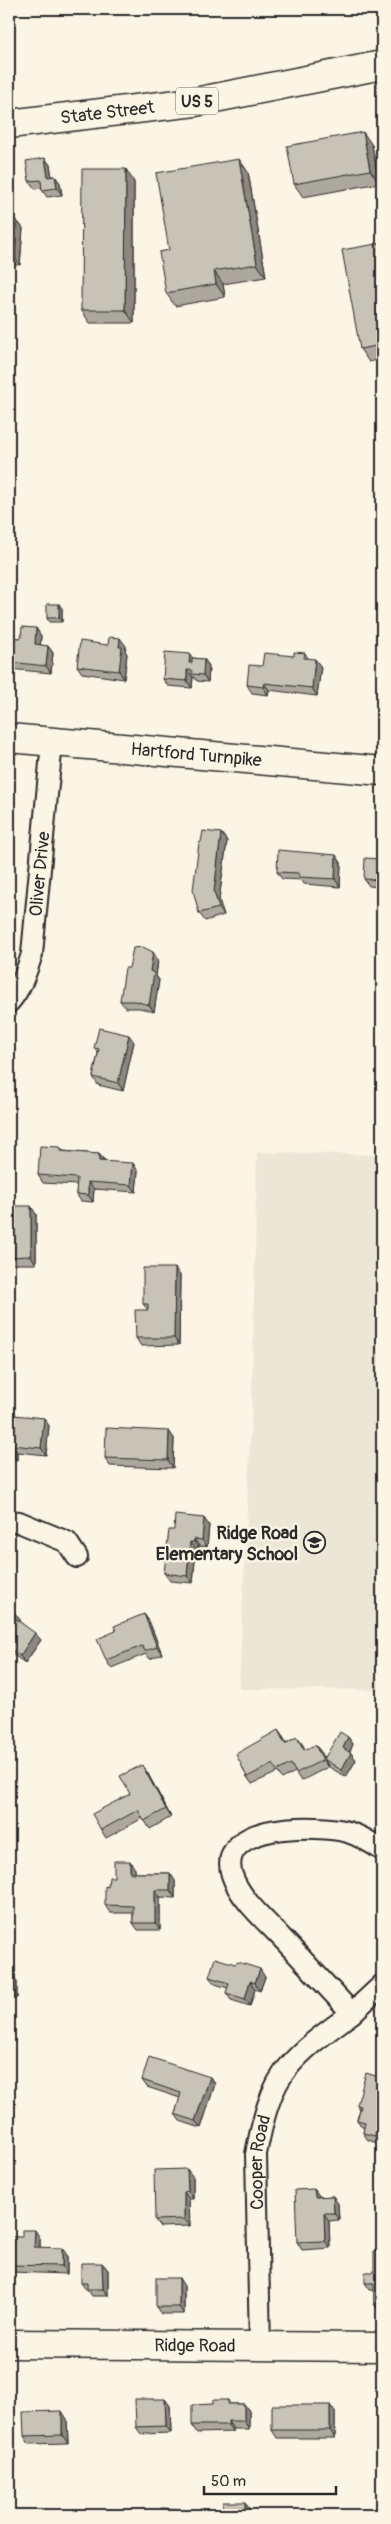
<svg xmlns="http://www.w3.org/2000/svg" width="391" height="2524" font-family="Pangolin,sans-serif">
	<rect width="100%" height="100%" fill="#fcf5e5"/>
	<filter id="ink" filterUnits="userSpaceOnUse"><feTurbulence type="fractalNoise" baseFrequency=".02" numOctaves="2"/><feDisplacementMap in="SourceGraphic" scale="10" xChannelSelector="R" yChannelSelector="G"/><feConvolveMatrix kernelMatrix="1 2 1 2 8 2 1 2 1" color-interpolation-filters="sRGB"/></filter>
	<g filter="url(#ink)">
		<path fill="#ece6d7" d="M 257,1152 L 382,1155 L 382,1690 L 239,1689 L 252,1398 Z"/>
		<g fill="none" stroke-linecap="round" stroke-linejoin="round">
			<defs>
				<g id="street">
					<path id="s1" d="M 9,1002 C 21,989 27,970 32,954 L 52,742"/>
					<path d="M 9,1521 L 19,1522 L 67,1542 L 77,1557"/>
					<path d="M 382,1850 C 372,1843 360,1836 348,1832 C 320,1824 215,1822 232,1875 C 240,1899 264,1919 281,1937 C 305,1962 328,1988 352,2013 L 382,1985"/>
					<path id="s2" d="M 260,2347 L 256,2154 C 262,2124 269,2088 290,2065 C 307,2045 331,2029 352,2013"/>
				</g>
				<g id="secondary">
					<path id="s3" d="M 9,738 L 382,771"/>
					<path id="s4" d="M 9,2344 L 382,2347"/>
				</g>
				<g id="primary">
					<path id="s5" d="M 9,124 L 195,102 L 382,65"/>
				</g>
			</defs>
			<use href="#street" stroke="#2b2b2b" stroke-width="24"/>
			<use href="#secondary" stroke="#2b2b2b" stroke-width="31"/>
			<use href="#primary" stroke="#2b2b2b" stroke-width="31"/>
			<use href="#street" stroke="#fcf5e5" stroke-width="20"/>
			<use href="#secondary" stroke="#fcf5e5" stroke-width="28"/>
			<use href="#primary" stroke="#fcf5e5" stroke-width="28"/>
		</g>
		<g fill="#aca89d" stroke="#2b2b2b">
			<path d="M 372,145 L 379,183 L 303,197 L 294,184 Z"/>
			<path d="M 45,158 L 50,165 L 52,177 L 55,176 L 60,183 L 62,195 L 47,197 L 42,190 L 42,188 L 35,189 L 29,181 Z"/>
			<path d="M 248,172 L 266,277 L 223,284 L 225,297 L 175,306 L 166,293 Z"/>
			<path d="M 134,182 L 134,323 L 90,323 L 81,310 Z"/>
			<path d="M 9,220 L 17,221 L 23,228 L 20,265 L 9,264 Z"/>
			<path d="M 382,243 L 382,359 L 369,362 L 360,349 Z"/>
			<path d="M 62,608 L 62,622 L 49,622 L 47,618 Z"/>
			<path d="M 36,628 L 41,636 L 40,645 L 48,646 L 53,653 L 51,673 L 9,669 L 9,637 L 21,638 Z"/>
			<path d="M 108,645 L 126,646 L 125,651 L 127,654 L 124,679 L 82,673 L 77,666 Z"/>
			<path d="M 305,653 L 308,658 L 321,667 L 317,696 L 269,690 L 268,695 L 252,693 L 247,685 L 262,666 Z"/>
			<path d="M 192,658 L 204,659 L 209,666 L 208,682 L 197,681 L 194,677 L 193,677 L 192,688 L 168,686 L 163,679 Z"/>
			<path d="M 221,833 L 227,841 L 219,900 L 224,915 L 205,921 L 199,913 Z"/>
			<path d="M 336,855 L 341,863 L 340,887 L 304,884 L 302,880 L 282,879 L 277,872 Z"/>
			<path d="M 382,859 L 382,887 L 369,886 L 364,879 Z"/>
			<path d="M 158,960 L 156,976 L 159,980 L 154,1012 L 140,1008 L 126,1008 L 120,1001 L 129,968 Z"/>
			<path d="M 134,1042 L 123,1091 L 98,1085 L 93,1077 L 98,1053 L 94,1048 Z"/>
			<path d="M 60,1147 L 63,1151 L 99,1154 L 105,1161 L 138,1171 L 136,1192 L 94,1189 L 93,1202 L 81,1201 L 76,1194 L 77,1185 L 43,1183 L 38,1175 Z"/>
			<path d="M 9,1206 L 36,1214 L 36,1264 L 9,1264 Z"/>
			<path d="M 180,1275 L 179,1345 L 141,1346 L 136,1338 L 148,1310 L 143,1304 Z"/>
			<path d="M 9,1418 L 44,1418 L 49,1426 L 46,1455 L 17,1452 L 17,1460 L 9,1459 Z"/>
			<path d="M 174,1438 L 173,1468 L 110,1466 L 105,1458 Z"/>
			<path d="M 209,1525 L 207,1547 L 199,1546 L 199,1550 L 196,1549 L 193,1583 L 170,1581 L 164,1573 L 174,1530 Z"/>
			<path d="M 9,1609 L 21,1621 L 20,1622 L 41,1640 L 25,1663 L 9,1652 Z"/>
			<path d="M 144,1614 L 149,1621 L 162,1654 L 150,1659 L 146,1654 L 111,1668 L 106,1660 L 116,1631 Z"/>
			<path d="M 283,1737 L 286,1743 L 297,1737 L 305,1750 L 315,1745 L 321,1752 L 328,1767 L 301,1781 L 295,1772 L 282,1779 L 278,1772 L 252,1784 L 247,1777 Z"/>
			<path d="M 348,1737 L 353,1744 L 350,1752 L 356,1760 L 346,1777 L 329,1767 L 324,1759 Z"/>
			<path d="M 147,1772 L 171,1817 L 150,1829 L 143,1818 L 106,1838 L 101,1830 Z"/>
			<path d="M 135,1869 L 135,1873 L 170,1873 L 175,1881 L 175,1898 L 160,1897 L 160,1930 L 138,1930 L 133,1923 L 133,1913 L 110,1913 L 105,1905 L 108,1887 L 114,1877 Z"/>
			<path d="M 235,1964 L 265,1977 L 260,1991 L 255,1989 L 250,2006 L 231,2000 L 226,1993 L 228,1988 L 215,1984 L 209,1977 Z"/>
			<path d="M 9,1974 L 17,1982 L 17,1998 L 9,1998 Z"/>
			<path d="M 210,2077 L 215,2084 L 201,2128 L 180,2121 L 175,2114 L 180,2098 L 147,2087 L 142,2080 Z"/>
			<path d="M 382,2078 L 382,2138 L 380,2144 L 368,2140 L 363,2133 L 364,2128 L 362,2127 L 357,2120 L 360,2109 L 357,2105 Z"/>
			<path d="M 193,2177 L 193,2199 L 189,2199 L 190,2226 L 160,2227 L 155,2220 Z"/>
			<path d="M 314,2189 L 320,2197 L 333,2196 L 338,2204 L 339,2220 L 329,2221 L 330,2248 L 302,2250 L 297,2242 Z"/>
			<path d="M 9,2237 L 40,2238 L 40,2247 L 67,2255 L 67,2274 L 10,2272 L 9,2271 Z"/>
			<path d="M 382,2252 L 382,2311 L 379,2311 L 374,2304 L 374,2290 L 370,2290 L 365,2283 L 374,2272 Z"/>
			<path d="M 102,2263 L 108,2270 L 108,2296 L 92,2296 L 88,2290 L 86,2290 L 81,2283 Z"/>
			<path d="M 184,2286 L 184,2314 L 161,2314 L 156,2307 Z"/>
			<path d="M 165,2399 L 170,2406 L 171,2433 L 141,2434 L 136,2427 Z"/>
			<path d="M 228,2400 L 230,2404 L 244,2404 L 249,2411 L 249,2429 L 233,2429 L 233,2432 L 197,2433 L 192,2425 L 213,2404 Z"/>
			<path d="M 335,2412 L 335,2438 L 277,2438 L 272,2430 Z"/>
			<path d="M 67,2419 L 68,2443 L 29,2444 L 24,2436 Z"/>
		</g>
		<g fill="#8c8880" stroke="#2b2b2b">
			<path d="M 363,132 L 372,145 L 379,183 L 370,170 Z"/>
			<path d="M 45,158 L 50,165 L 53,185 L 48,177 Z"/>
			<path d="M 239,159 L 248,172 L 266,277 L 257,264 Z"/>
			<path d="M 126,169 L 134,182 L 134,323 L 125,310 Z"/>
			<path d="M 55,176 L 60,183 L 62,195 L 57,188 Z"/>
			<path d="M 17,221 L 23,228 L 20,265 L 15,258 Z"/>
			<path d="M 214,271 L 223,284 L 225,297 L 216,284 Z"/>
			<path d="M 59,604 L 62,608 L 62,622 L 59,618 Z"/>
			<path d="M 36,628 L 41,636 L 40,652 L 35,644 Z"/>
			<path d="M 120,638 L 126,646 L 125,651 L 127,654 L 124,679 L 119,671 L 119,647 Z"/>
			<path d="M 48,646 L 53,653 L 51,673 L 46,666 Z"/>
			<path d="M 190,654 L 195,662 L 194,670 L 189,663 Z"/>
			<path d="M 204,659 L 209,666 L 208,682 L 203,675 Z"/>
			<path d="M 315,659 L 321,667 L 317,696 L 312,688 Z"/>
			<path d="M 187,670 L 193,677 L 192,688 L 187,681 Z"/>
			<path d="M 264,683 L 269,690 L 268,695 L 263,687 Z"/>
			<path d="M 221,833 L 227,841 L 219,900 L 224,915 L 219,908 L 214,892 Z"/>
			<path d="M 336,855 L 341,863 L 340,887 L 335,879 Z"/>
			<path d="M 153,952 L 158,960 L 156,976 L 159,980 L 154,1012 L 149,1005 L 150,971 Z"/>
			<path d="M 129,1035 L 134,1042 L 123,1091 L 118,1083 Z"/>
			<path d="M 99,1154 L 105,1161 L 99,1161 Z"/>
			<path d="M 133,1163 L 138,1171 L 136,1192 L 131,1185 Z"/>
			<path d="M 88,1182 L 94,1189 L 93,1202 L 88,1195 Z"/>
			<path d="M 31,1206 L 36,1214 L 36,1264 L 31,1256 Z"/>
			<path d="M 175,1268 L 180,1275 L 179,1345 L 174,1338 Z"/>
			<path d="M 44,1418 L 49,1426 L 46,1455 L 41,1448 Z"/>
			<path d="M 169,1431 L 174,1438 L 173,1468 L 168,1460 Z"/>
			<path d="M 12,1445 L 17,1452 L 17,1460 L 11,1452 Z"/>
			<path d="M 204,1518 L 209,1525 L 207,1547 L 202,1540 Z"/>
			<path d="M 194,1539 L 199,1546 L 199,1550 L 194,1542 Z"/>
			<path d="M 190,1542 L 196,1549 L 193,1583 L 187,1576 Z"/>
			<path d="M 15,1613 L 21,1621 L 18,1625 L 13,1617 Z"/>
			<path d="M 144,1614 L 149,1621 L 162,1654 L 157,1647 Z"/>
			<path d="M 35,1633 L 41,1640 L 25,1663 L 20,1656 Z"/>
			<path d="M 278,1730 L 283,1737 L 290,1751 L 285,1744 Z"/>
			<path d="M 297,1737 L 303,1745 L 309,1758 L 304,1750 Z"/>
			<path d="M 348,1737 L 353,1744 L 348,1756 L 343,1748 Z"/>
			<path d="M 315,1745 L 321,1752 L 328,1767 L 323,1760 Z"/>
			<path d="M 351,1753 L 356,1760 L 346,1777 L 341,1770 Z"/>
			<path d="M 142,1765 L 147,1772 L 171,1817 L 166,1809 Z"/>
			<path d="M 130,1861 L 135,1869 L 135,1880 L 130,1873 Z"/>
			<path d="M 170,1873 L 175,1881 L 175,1898 L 170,1890 Z"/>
			<path d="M 155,1890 L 160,1897 L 160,1930 L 155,1923 Z"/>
			<path d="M 260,1969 L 265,1977 L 260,1991 L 255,1983 Z"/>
			<path d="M 12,1974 L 17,1982 L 17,1998 L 12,1990 Z"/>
			<path d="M 250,1981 L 255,1989 L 250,2006 L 245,1999 Z"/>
			<path d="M 210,2077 L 215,2084 L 201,2128 L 195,2121 Z"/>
			<path d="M 9,2081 L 13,2087 L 9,2097 Z"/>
			<path d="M 11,2111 L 16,2119 L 9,2139 L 9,2118 Z"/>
			<path d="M 378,2126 L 382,2132 L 382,2138 L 380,2144 L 375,2136 Z"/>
			<path d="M 187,2169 L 193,2177 L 193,2199 L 188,2191 Z"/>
			<path d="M 314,2189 L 320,2197 L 315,2197 Z"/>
			<path d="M 184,2192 L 189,2199 L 190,2226 L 184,2219 Z"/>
			<path d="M 333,2196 L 338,2204 L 339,2220 L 334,2213 Z"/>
			<path d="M 324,2213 L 329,2221 L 330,2248 L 325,2241 Z"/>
			<path d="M 35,2230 L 40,2238 L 40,2255 L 34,2247 Z"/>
			<path d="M 62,2248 L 67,2255 L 67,2274 L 62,2266 Z"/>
			<path d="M 102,2263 L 108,2270 L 108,2296 L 103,2289 Z"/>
			<path d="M 179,2278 L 184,2286 L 184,2314 L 179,2307 Z"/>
			<path d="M 165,2399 L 170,2406 L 171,2433 L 166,2426 Z"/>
			<path d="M 244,2404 L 249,2411 L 249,2429 L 244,2421 Z"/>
			<path d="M 330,2405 L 335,2412 L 335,2438 L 330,2430 Z"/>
			<path d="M 62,2411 L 67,2419 L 68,2443 L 62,2435 Z"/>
			<path d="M 228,2421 L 233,2429 L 233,2432 L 228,2425 Z"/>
			<path d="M 245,2502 L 250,2510 L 250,2515 L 245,2515 Z"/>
			<path d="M 180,2509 L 184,2515 L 179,2515 Z"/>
		</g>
		<g fill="#c8c3b7" stroke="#2b2b2b">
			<path d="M 363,132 L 370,170 L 294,184 L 287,146 Z"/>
			<path d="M 45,158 L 48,177 L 55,176 L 57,188 L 42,190 L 41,180 L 29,181 L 26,161 Z"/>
			<path d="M 239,159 L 257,264 L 214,271 L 216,284 L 166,293 L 159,252 L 169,250 L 156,173 Z"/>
			<path d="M 82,169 L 126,169 L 125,310 L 81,310 Z"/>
			<path d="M 9,220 L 17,221 L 15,258 L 9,257 Z"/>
			<path d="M 382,243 L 382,345 L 360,349 L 342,250 Z"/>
			<rect x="47" y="604" width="12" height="14"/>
			<path d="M 22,627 L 36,628 L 35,644 L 48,646 L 46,666 L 9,662 L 9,637 L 21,638 Z"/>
			<path d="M 109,637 L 120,638 L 119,647 L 122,647 L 119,671 L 77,666 L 80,641 L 108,645 Z"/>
			<path d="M 165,652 L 190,654 L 189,663 L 192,663 L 192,658 L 204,659 L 203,675 L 192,674 L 192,670 L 187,670 L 187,681 L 163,679 Z"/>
			<path d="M 294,652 L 305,653 L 304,658 L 315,659 L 312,688 L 264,683 L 263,687 L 247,685 L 249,665 L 262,666 L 264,653 L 294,656 Z"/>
			<path d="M 203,831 L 221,833 L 214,892 L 219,908 L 199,913 L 193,890 L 199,843 L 201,842 Z"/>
			<path d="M 278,850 L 336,855 L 335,879 L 299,877 L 299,873 L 277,872 Z"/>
			<path d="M 365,858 L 382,859 L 382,880 L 364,879 Z"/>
			<path d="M 143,947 L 153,952 L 150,971 L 154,973 L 149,1005 L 135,1001 L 120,1001 L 125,968 L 129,968 L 133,948 Z"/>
			<path d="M 99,1028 L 129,1035 L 118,1083 L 93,1077 L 99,1049 L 94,1048 Z"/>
			<path d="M 40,1146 L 60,1147 L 60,1151 L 99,1154 L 99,1161 L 133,1163 L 131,1185 L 88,1182 L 88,1195 L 76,1194 L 77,1178 L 38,1175 Z"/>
			<path d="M 9,1206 L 31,1206 L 31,1256 L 9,1257 Z"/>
			<path d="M 143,1268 L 175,1268 L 174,1338 L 136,1338 L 135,1310 L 148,1310 L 148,1304 L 143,1304 Z"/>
			<path d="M 14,1415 L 44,1418 L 41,1448 L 12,1445 L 11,1452 L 9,1452 L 9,1418 L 14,1418 Z"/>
			<path d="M 106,1428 L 169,1431 L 168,1460 L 105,1458 Z"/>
			<path d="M 175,1515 L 204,1518 L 202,1540 L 194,1539 L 194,1542 L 190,1542 L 187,1576 L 164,1573 L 169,1530 L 174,1530 Z"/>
			<path d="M 9,1609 L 15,1613 L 13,1617 L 35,1633 L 20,1656 L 9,1648 Z"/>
			<path d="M 144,1614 L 157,1647 L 145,1651 L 142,1646 L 106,1660 L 97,1639 L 116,1631 L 114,1626 Z"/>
			<path d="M 278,1730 L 285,1744 L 297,1737 L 304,1750 L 315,1745 L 323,1760 L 296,1773 L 291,1764 L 277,1771 L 273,1764 L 247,1777 L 236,1754 Z"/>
			<path d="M 340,1732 L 348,1737 L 343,1748 L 351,1753 L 341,1770 L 324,1759 Z"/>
			<path d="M 142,1765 L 166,1809 L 144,1821 L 138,1810 L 101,1830 L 92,1814 L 130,1794 L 120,1776 Z"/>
			<path d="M 114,1861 L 130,1861 L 130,1873 L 170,1873 L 170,1890 L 155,1890 L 155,1923 L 133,1923 L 133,1906 L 105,1905 L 105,1886 L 108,1887 L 109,1877 L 114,1877 Z"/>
			<path d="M 215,1958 L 235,1964 L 238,1962 L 260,1969 L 255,1983 L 250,1981 L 245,1999 L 226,1993 L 229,1983 L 209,1977 Z"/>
			<rect x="9" y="1974" width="3" height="16"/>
			<path d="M 149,2057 L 210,2077 L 195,2121 L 175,2114 L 181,2093 L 142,2080 Z"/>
			<path d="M 366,2073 L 382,2078 L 382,2128 L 378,2126 L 375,2136 L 363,2133 L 365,2122 L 357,2120 L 361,2106 L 357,2105 Z"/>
			<path d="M 9,2110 L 11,2111 L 9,2118 Z"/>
			<path d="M 187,2169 L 188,2191 L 184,2192 L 184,2219 L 155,2220 L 154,2170 Z"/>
			<path d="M 314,2189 L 315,2197 L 333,2196 L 334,2213 L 324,2213 L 325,2241 L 297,2242 L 295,2190 Z"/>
			<path d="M 22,2230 L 35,2230 L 34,2247 L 62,2248 L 62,2266 L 9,2265 L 9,2237 L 22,2237 Z"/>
			<path d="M 374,2251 L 382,2252 L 382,2304 L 374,2304 L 374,2283 L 365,2283 L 365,2272 L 374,2272 Z"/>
			<path d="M 81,2263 L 102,2263 L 103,2289 L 87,2289 L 87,2283 L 81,2283 Z"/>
			<rect x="156" y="2278" width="23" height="29"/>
			<path d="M 135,2399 L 165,2399 L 166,2426 L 136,2427 Z"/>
			<path d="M 213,2400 L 228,2400 L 227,2404 L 244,2404 L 244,2421 L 228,2421 L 228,2425 L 192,2425 L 192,2405 L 213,2404 Z"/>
			<rect x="272" y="2405" width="58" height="25"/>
			<path d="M 62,2411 L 62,2435 L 24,2436 L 23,2412 Z"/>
			<path d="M 223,2502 L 245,2502 L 245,2515 L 222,2515 Z"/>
			<path d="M 161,2508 L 180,2509 L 179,2515 L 161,2515 Z"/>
		</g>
	</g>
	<defs>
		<symbol id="school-ring" viewBox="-11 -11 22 22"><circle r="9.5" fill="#fcf5e5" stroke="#2b2b2b" stroke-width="1.5"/><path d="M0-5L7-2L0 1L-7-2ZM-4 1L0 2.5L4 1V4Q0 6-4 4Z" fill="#2b2b2b"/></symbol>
	</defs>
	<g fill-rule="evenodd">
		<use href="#school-ring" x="302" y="1530" width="25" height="25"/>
	</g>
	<g text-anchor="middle" stroke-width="4.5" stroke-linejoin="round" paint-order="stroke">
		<rect fill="#fcf5e5" stroke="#6a6863" stroke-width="1" x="176" y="87.5" width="42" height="27" rx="4"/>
		<g font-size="16" font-weight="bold" fill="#2b2b2b">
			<text x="197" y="107">US 5</text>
		</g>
		<g font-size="18" fill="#2b2b2b" stroke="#fcf5e5">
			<text dy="6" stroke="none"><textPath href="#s5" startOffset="99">State Street</textPath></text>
			<text dy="6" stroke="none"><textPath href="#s3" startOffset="188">Hartford Turnpike</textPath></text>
			<text dy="6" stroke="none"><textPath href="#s1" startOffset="134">Oliver Drive</textPath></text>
			<text dy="6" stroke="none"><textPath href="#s2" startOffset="185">Cooper Road</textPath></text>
			<text dy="6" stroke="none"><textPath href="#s4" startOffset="186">Ridge Road</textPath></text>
		</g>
		<g font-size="18" font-weight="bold" fill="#2b2b2b" stroke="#fcf5e5" text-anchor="end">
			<text x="298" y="1539">Ridge Road<tspan x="298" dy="21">Elementary School</tspan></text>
		</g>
	</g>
	<rect width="391" height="2524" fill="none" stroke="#fcf5e5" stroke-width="30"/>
	<rect x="15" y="15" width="361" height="2494" fill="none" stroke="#2b2b2b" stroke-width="2" filter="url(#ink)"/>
	<path d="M204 2486v8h132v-8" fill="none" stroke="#2b2b2b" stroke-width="2.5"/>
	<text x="211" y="2486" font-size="15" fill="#2b2b2b" stroke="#fcf5e5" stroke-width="4" paint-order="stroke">50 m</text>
</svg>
